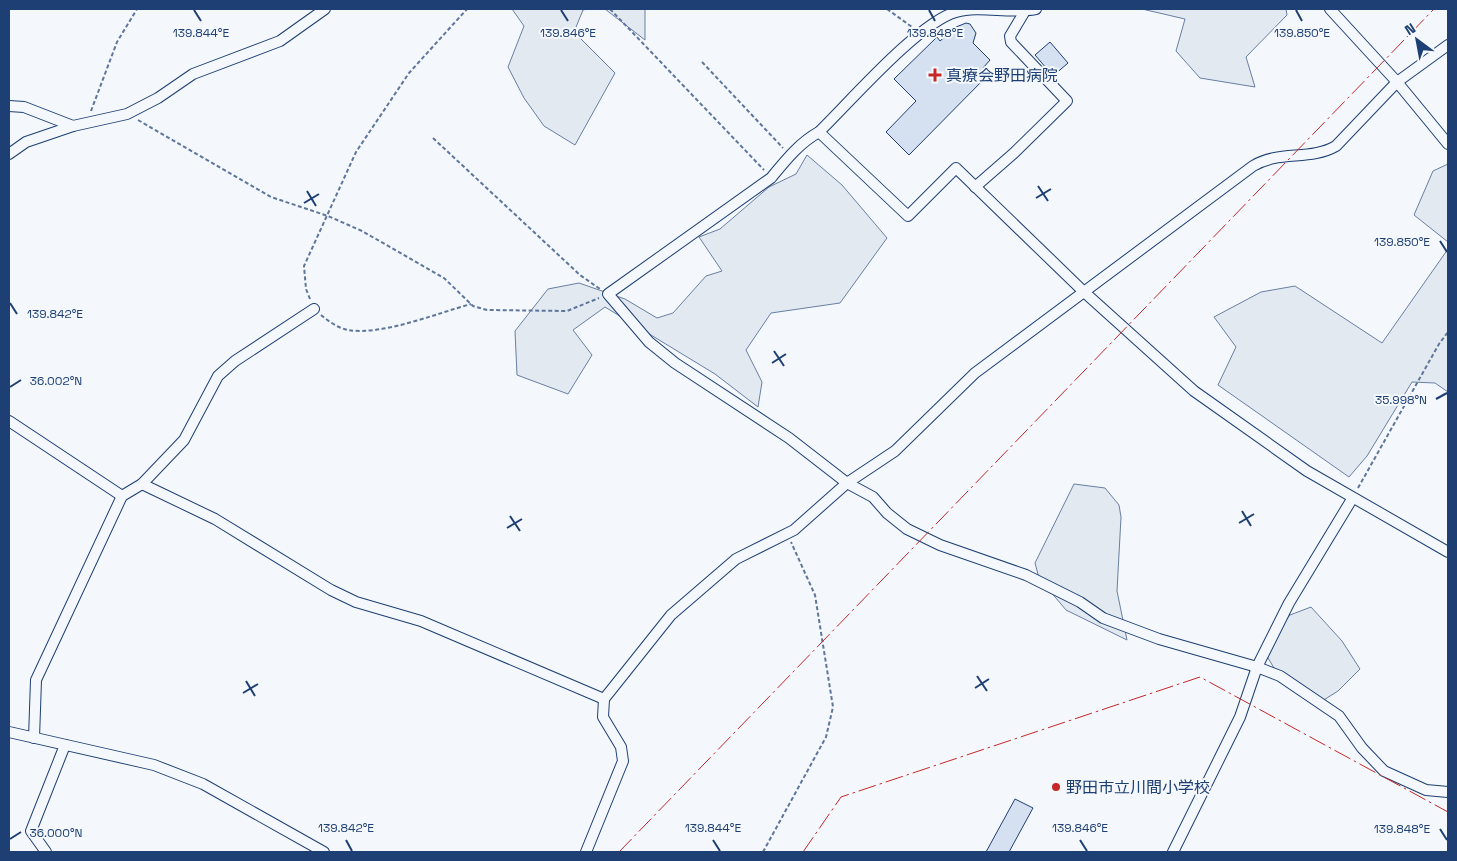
<svg xmlns="http://www.w3.org/2000/svg" width="1457" height="861" font-family="'Space Grotesk','Noto Sans JP',sans-serif">
	<rect width="100%" height="100%" fill="#f4f7fb"/>
	<g fill="#e3e9f0" stroke="#687fa3">
		<path d="M 512,9 L 587,9 L 583,10 L 574,32 L 615,73 L 575,145 L 544,126 L 524,98 L 508,67 L 524,26 Z"/>
		<path d="M 605,9 L 645,9 L 645,40 Z"/>
		<path d="M 1142,9 L 1286,9 L 1287,15 L 1246,57 L 1255,87 L 1200,78 L 1176,51 L 1185,19 Z"/>
		<path d="M 807,155 L 842,185 L 887,238 L 840,303 L 771,313 L 746,350 L 762,382 L 758,407 L 715,374 L 605,307 L 573,330 L 592,355 L 568,394 L 517,375 L 515,331 L 548,289 L 579,283 L 625,299 L 657,318 L 673,313 L 706,276 L 722,271 L 699,237 L 720,229 L 769,187 L 796,174 Z"/>
		<path d="M 1448,164 L 1448,242 L 1414,215 L 1433,171 Z"/>
		<path d="M 1448,249 L 1448,392 L 1435,383 L 1412,382 L 1367,456 L 1349,477 L 1218,385 L 1236,347 L 1214,317 L 1261,292 L 1295,286 L 1382,343 Z"/>
		<path d="M 1074,484 L 1105,488 L 1119,505 L 1121,517 L 1117,591 L 1127,640 L 1066,610 L 1039,578 L 1035,563 Z"/>
		<path d="M 1311,607 L 1342,641 L 1360,669 L 1338,691 L 1319,703 L 1274,668 L 1262,648 L 1290,615 Z"/>
	</g>
	<g fill="#d5e0f0" stroke="#1d3f73">
		<path d="M 966,23 L 970,24 L 976,33 L 973,43 L 990,60 L 983,68 L 989,74 L 909,155 L 886,132 L 916,101 L 894,79 L 937,37 L 940,41 L 956,27 Z"/>
		<path d="M 1050,42 L 1068,63 L 1053,76 L 1035,55 Z"/>
		<path d="M 1015,799 L 1033,808 L 1009,852 L 986,852 Z"/>
	</g>
	<g fill="none" stroke-linecap="round" stroke-linejoin="round">
		<defs>
			<g id="minor">
				<path d="M 1036,9 C 1009,14 980,5 956,12 C 919,22 849,103 819,132 C 799,143 785,161 771,178 L 608,294 L 649,342 L 675,363 L 789,438 L 847,483 L 873,497 L 887,513 L 907,529 L 940,545 L 1026,575 L 1080,602 L 1103,618 L 1159,639 L 1257,667 L 1280,676 L 1339,716 L 1362,748 L 1384,771 L 1426,790 L 1448,792"/>
				<path d="M 1330,9 L 1397,82 L 1448,144"/>
				<path d="M 9,106 L 24,107 L 73,126"/>
				<path d="M 819,132 L 908,216 L 956,168 L 1083,291 L 1194,391 L 1307,471 L 1448,552"/>
				<path d="M 9,154 L 26,142 L 73,126 L 127,114 L 158,98 L 193,74 L 280,41 L 325,9"/>
				<path d="M 975,187 L 1014,153 L 1067,101 L 1011,42 L 1010,36 L 1025,11"/>
				<path d="M 9,421 L 122,496"/>
				<path d="M 142,484 L 215,519 L 331,590 L 356,602 L 421,621 L 604,699"/>
				<path d="M 9,732 L 154,765 L 203,784 L 324,852"/>
				<path d="M 34,738 L 36,680 L 122,496 L 142,484 L 184,440 L 218,376 L 235,361 L 314,309"/>
				<path d="M 46,852 L 31,831 L 65,745"/>
				<path d="M 586,852 L 623,761 L 621,747 L 603,717 L 604,699 L 671,615 L 736,559 L 794,530 L 847,483 L 895,451 L 975,373 L 1253,166 C 1279,150 1310,161 1336,146 L 1397,82 L 1448,45"/>
				<path d="M 1173,852 L 1240,717 L 1257,667 L 1289,603 L 1352,499"/>
			</g>
		</defs>
		<use href="#minor" stroke="#1d3f73" stroke-width="12"/>
		<g stroke="#5e769c" stroke-width="2" stroke-dasharray="4 2.5" stroke-linecap="butt">
			<path d="M 610,9 L 764,170"/>
			<path d="M 887,9 L 912,27"/>
			<path d="M 702,62 L 783,148"/>
			<path d="M 91,111 L 117,42 L 137,9"/>
			<path d="M 138,120 L 271,197 L 328,216 L 362,231 L 444,278 L 473,306 L 487,310 L 567,311 L 599,298"/>
			<path d="M 433,138 L 580,275 L 600,289"/>
			<path d="M 310,299 L 306,289 L 304,266 L 356,152 L 409,73 L 467,9"/>
			<path d="M 321,315 C 328,321 338,328 348,330 C 381,336 438,313 471,304"/>
			<path d="M 1358,488 L 1439,344 L 1448,332"/>
			<path d="M 763,852 L 826,737 L 833,707 L 815,595 L 791,542"/>
		</g>
		<use href="#minor" stroke="#f4f7fb" stroke-width="10"/>
		<g stroke="#c62828" stroke-width="1" stroke-dasharray="18 4 2.5 4" stroke-linecap="butt">
			<path d="M 619,852 L 1434,9"/>
			<path d="M 803,852 L 841,797 L 1200,677 L 1448,812"/>
		</g>
	</g>
	<path fill="none" stroke="#1d3f73" stroke-width="2" d="M 194,10 L 201,21M 561,10 L 568,21M 929,10 L 935,21M 1296,10 L 1302,21M 1038,186 L 1048,201M 307,191 L 316,206M 1036,198 L 1051,189M 304,203 L 319,194M 1440,241 L 1447,252M 10,303 L 17,314M 774,351 L 784,366M 772,363 L 786,354M 10,387 L 21,380M 1436,399 L 1447,393M 1242,511 L 1251,526M 510,516 L 520,531M 1239,523 L 1254,514M 507,528 L 522,519M 977,676 L 987,691M 246,681 L 255,696M 975,688 L 989,679M 243,693 L 258,684M 1440,829 L 1447,840M 10,839 L 21,832M 346,840 L 352,851M 713,840 L 720,851M 1080,840 L 1087,851"/>
	<g fill="#c62828" stroke="#f4f7fb" stroke-width="2">
		<path d="M932.5 67.5h5v5h5v5h-5v5h-5v-5h-5v-5h5z"/>
		<circle cx="1056" cy="787" r="5"/>
	</g>
	<g text-anchor="middle" stroke-width="4" stroke-linejoin="round" paint-order="stroke">
		<g font-size="16" fill="#1d3f73" stroke="#f4f7fb" text-anchor="start">
			<text x="946" y="81">真療会野田病院</text>
			<text x="1066" y="793">野田市立川間小学校</text>
		</g>
	</g>
	<g font-size="12" text-anchor="middle" fill="#1d3f73" stroke="#f4f7fb" stroke-width="4" stroke-linejoin="round" paint-order="stroke">
		<text x="568" y="37">139.846°E</text>
		<text x="935" y="37">139.848°E</text>
		<text x="201" y="37">139.844°E</text>
		<text x="1302" y="37">139.850°E</text>
		<text x="1402" y="246">139.850°E</text>
		<text x="55" y="318">139.842°E</text>
		<text x="56" y="385">36.002°N</text>
		<text x="1401" y="404">35.998°N</text>
		<text x="346" y="832">139.842°E</text>
		<text x="713" y="832">139.844°E</text>
		<text x="1080" y="832">139.846°E</text>
		<text x="1402" y="833">139.848°E</text>
		<text x="56" y="837">36.000°N</text>
	</g>
	<rect width="1457" height="861" fill="none" stroke="#1d3f73" stroke-width="20"/>
	<g transform="translate(1417 40) rotate(328)" stroke="#f4f7fb" stroke-width="4" paint-order="stroke">
	<path d="M0-4L9 19L0 12L-9 19Z" fill="#1d3f73"/>
	<text y="-8" font-size="14" font-weight="bold" text-anchor="middle" fill="#1d3f73">N</text>
	</g>
</svg>
